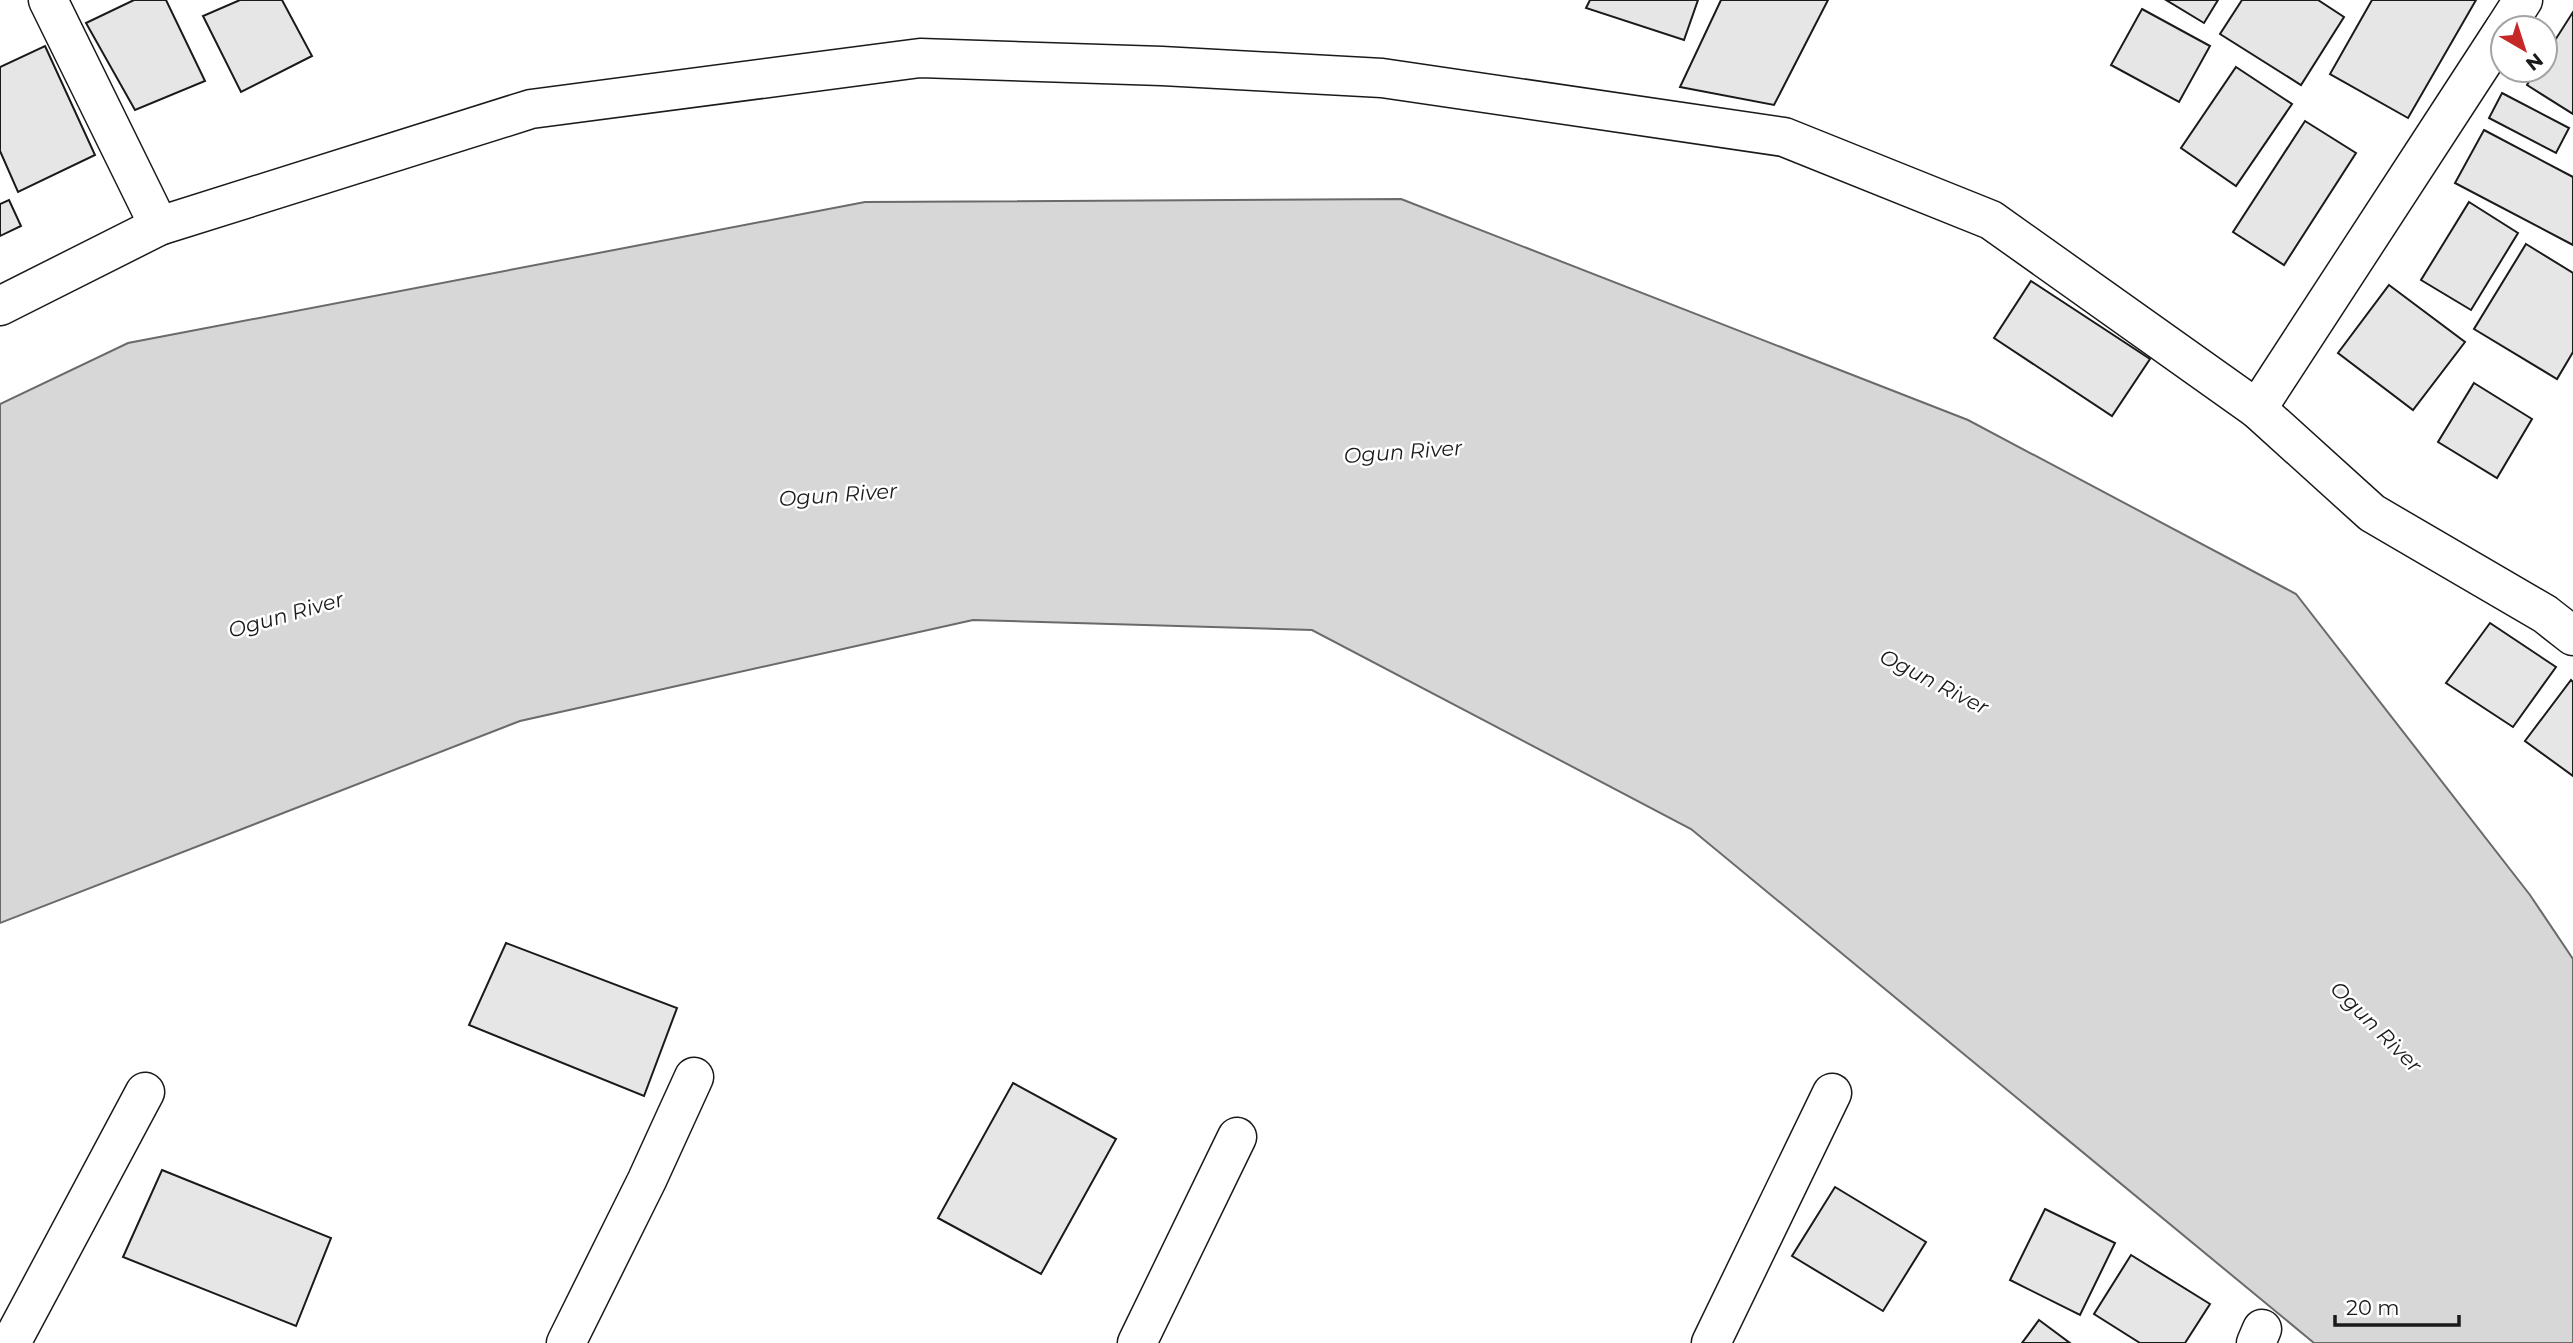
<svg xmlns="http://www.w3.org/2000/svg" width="2573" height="1343" font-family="Montserrat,sans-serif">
	<rect width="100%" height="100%" fill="#fff"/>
	<path fill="#d7d7d7" stroke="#6a6a6a" stroke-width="2" d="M 1401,199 L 1968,420 L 2296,594 L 2530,895 L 2573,959 L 2573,1343 L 2314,1343 L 1691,829 L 1312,630 L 973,620 L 520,721 L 0,923 L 0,404 L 128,343 L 865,202 Z"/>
	<g fill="#e6e6e6" stroke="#1a1a1a" stroke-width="2">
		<path d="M 134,0 L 166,0 L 205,81 L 135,110 L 86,23 Z"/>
		<path d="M 240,0 L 282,0 L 312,56 L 241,92 L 203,16 Z"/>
		<path d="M 1590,0 L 1698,0 L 1684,40 L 1586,8 Z"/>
		<path d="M 1721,0 L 1828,0 L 1774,105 L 1680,87 Z"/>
		<path d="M 2166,0 L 2218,0 L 2204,23 Z"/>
		<path d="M 2242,0 L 2318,0 L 2344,17 L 2301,85 L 2220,34 Z"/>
		<path d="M 2372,0 L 2476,0 L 2408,118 L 2330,74 Z"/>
		<path d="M 2142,9 L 2210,46 L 2179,102 L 2111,65 Z"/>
		<path d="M 2573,12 L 2573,114 L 2527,85 L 2536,70 L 2545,70 L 2545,56 Z"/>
		<path d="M 45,46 L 95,155 L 18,192 L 0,151 L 0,67 Z"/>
		<path d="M 2236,67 L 2292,104 L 2236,186 L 2181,148 Z"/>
		<path d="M 2502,93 L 2569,128 L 2556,153 L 2489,118 Z"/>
		<path d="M 2305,121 L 2356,153 L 2284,265 L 2233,232 Z"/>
		<path d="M 2484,130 L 2573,177 L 2573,245 L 2455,183 Z"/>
		<path d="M 9,200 L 21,226 L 0,236 L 0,204 Z"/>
		<path d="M 2469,202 L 2518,233 L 2471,310 L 2421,280 Z"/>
		<path d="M 2526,244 L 2573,273 L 2573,352 L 2557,379 L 2474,329 Z"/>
		<path d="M 2031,281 L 2150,359 L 2112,416 L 1994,338 Z"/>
		<path d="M 2389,285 L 2465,342 L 2413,410 L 2338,353 Z"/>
		<path d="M 2474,383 L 2532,419 L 2497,478 L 2438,442 Z"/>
		<path d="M 2490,623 L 2556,667 L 2513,727 L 2446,683 Z"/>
		<path d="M 2571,680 L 2573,682 L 2573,776 L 2525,741 Z"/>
		<path d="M 506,943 L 677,1008 L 644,1096 L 469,1025 Z"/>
		<path d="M 1013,1083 L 1116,1139 L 1041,1274 L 938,1218 Z"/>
		<path d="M 162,1170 L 331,1238 L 296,1326 L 123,1257 Z"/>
		<path d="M 1835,1187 L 1926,1242 L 1883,1311 L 1792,1256 Z"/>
		<path d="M 2045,1209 L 2115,1243 L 2080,1315 L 2010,1280 Z"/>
		<path d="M 2131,1255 L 2210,1304 L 2185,1343 L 2140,1343 L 2094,1314 Z"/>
		<path d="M 2039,1320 L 2070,1343 L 2022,1343 Z"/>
	</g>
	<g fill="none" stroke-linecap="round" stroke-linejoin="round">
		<defs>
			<g id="minor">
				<path d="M 48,0 L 159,226"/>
				<path d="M 2505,28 L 2523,0"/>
				<path d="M 0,306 L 159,226 L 531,109 L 920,58 L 1162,66 L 1382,78 L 1784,137 L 1991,220 L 2257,409 L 2372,513 L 2545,614 L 2573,636"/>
				<path d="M 2257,409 L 2503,31"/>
				<path d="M 11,1343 L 145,1092"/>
				<path d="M 566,1343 L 647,1180 L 694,1077"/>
				<path d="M 1137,1343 L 1237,1137"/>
				<path d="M 1711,1343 L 1832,1093"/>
				<path d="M 2256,1343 L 2262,1329"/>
			</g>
		</defs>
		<use href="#minor" stroke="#1a1a1a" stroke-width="41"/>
		<use href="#minor" stroke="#fff" stroke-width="38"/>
	</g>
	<g text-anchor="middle" stroke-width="5" stroke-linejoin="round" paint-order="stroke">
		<g font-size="21" font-style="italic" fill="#1a1a1a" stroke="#fff">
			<text transform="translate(1403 452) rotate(-4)" y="7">Ogun River</text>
			<text transform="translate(838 495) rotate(-4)" y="7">Ogun River</text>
			<text transform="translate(286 615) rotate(-16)" y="7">Ogun River</text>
			<text transform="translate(1934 682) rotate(27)" y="7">Ogun River</text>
			<text transform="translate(2376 1027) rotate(45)" y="7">Ogun River</text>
		</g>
	</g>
	<g transform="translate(2524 49) rotate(141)"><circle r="33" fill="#ffffff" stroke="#a3a3a3" stroke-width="2"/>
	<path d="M0-5L12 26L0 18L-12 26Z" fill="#c62828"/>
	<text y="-10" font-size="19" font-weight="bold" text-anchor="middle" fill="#1a1a1a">N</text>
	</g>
	<path d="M2335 1315v10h124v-10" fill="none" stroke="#1a1a1a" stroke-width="3.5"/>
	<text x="2346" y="1315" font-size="21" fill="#1a1a1a" stroke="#ffffff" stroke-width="5" paint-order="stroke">20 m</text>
</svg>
